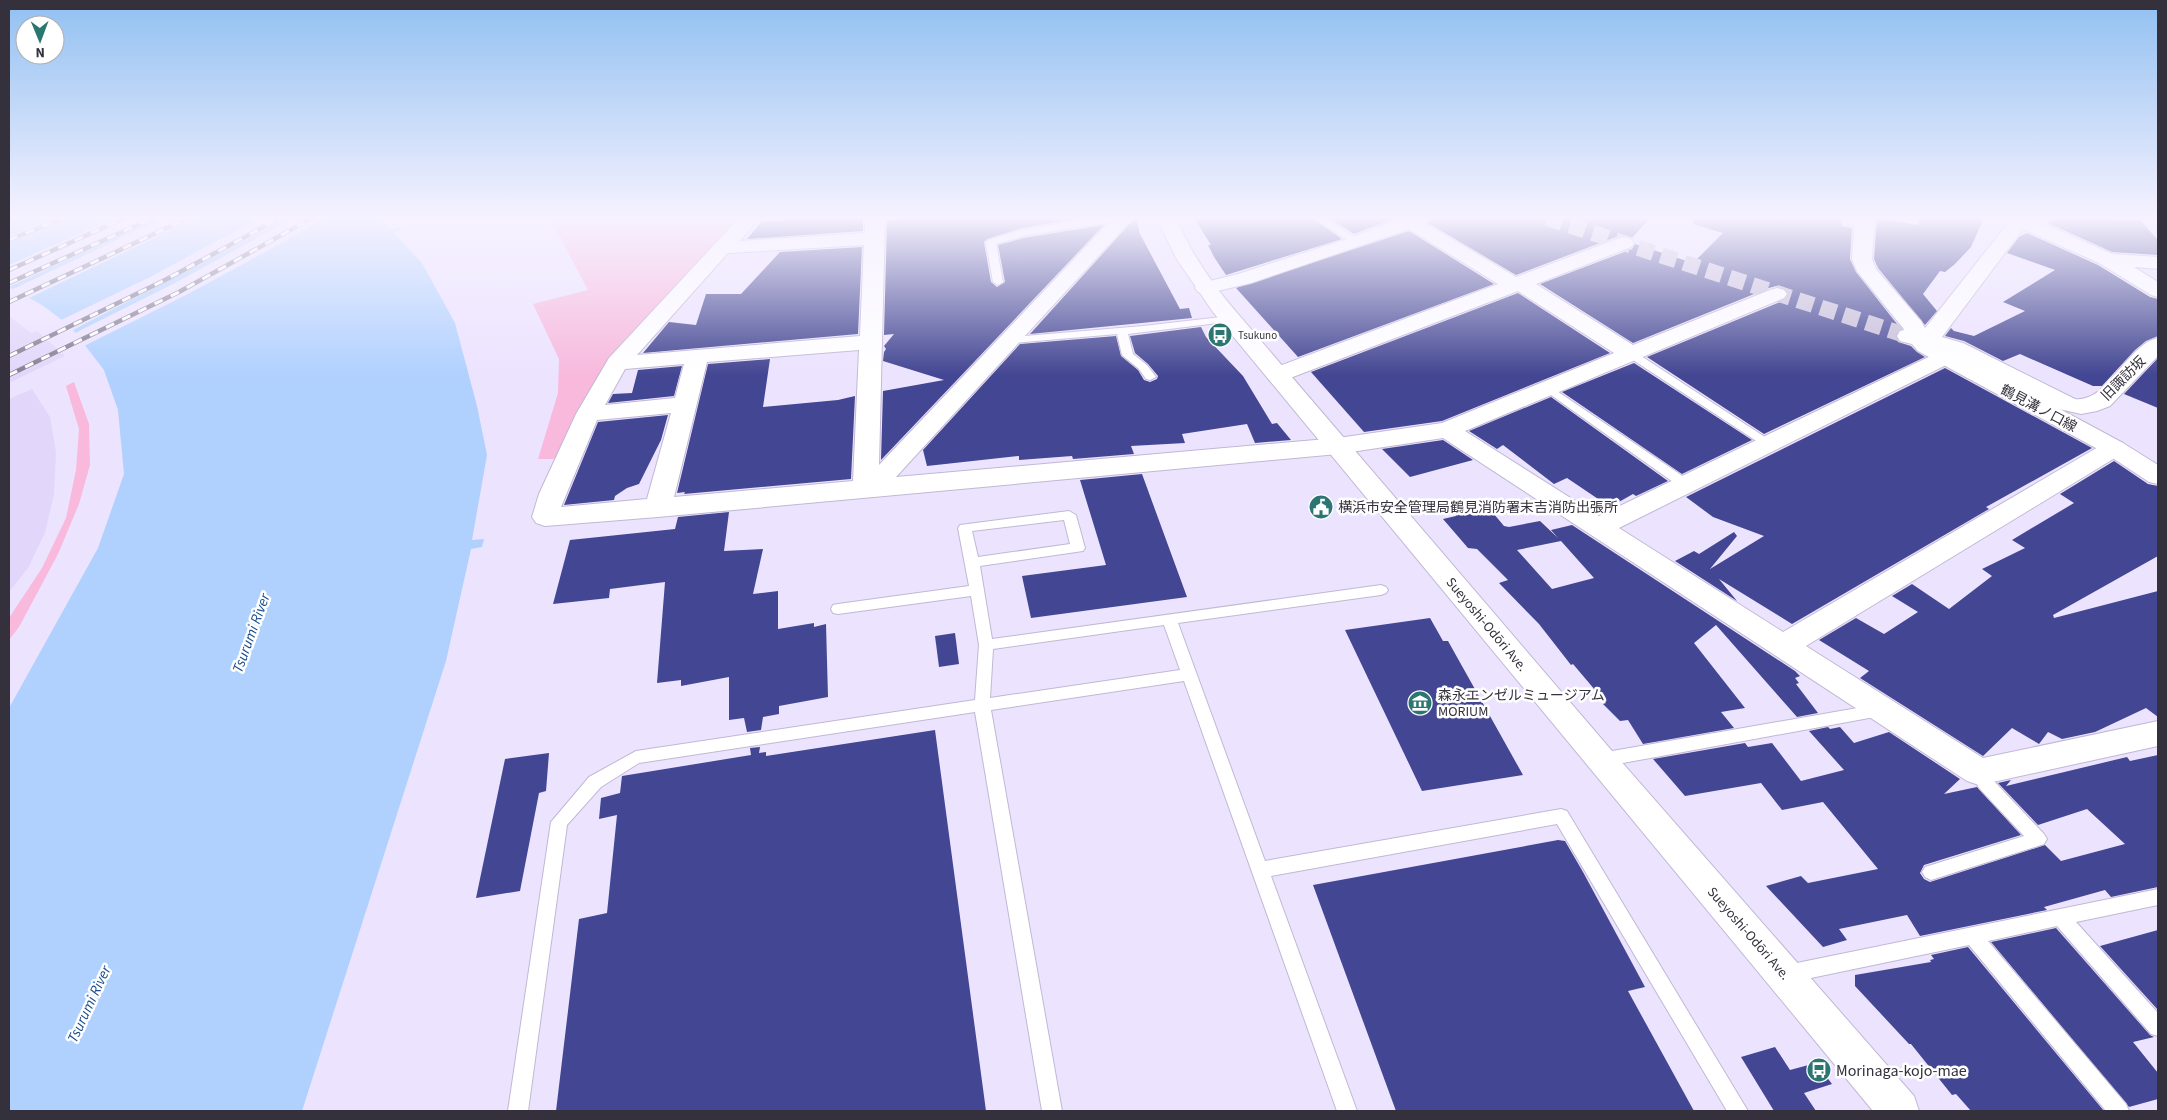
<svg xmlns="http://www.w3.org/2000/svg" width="2167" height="1120" font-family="'Source Sans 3','Noto Sans JP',sans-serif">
	<rect width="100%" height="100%" fill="#ece3ff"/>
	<g fill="#e2d7fa">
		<path d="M 9,316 L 31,333 L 37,331 L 65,356 L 9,383 Z"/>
		<path d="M 32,389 L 50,417 L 56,452 L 54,494 L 45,533 L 28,568 L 9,592 L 9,399 Z"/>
	</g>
	<g fill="#f8b9dd">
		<path d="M 550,218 L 747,218 L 595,389 L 555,459 L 538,459 L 558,393 L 559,359 L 533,304 L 588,290 Z"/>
		<path d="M 74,382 L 89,424 L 90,465 L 79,504 L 58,554 L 19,627 L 9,640 L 9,618 L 42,568 L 66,518 L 76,470 L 79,429 L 66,386 Z"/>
	</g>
	<path fill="#b0d1fe" d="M 9,218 L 379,218 L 391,229 L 400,227 L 402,229 L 394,233 L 422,263 L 455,323 L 477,406 L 487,455 L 472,540 L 484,539 L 482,547 L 471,549 L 446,661 L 302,1111 L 9,1111 L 9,708 L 98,548 L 124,474 L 118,410 L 104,370 L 70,326 L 42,305 L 9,287 Z"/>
	<g fill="#ece3ff">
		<path d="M 53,218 L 68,218 L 9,242 L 9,236 Z"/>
		<path d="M 115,218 L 156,218 L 9,287 L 9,265 Z"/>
		<path d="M 164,218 L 196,218 L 27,299 L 11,290 Z"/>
		<path d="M 260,218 L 288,218 L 71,331 L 59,321 L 150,277 Z"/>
		<path d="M 294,218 L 323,218 L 287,240 L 186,295 L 84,346 L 73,334 L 171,285 Z"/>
	</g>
	<g fill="#434692" fill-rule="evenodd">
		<path d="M 903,218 L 1081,218 L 1022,228 L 987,239 L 984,242 L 991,282 L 997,287 L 1005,282 L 998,245 L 1023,238 L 1104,225 L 881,460 L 883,391 L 944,380 L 883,361 L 884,352 L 886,349 L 884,346 L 894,334 L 884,335 L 887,221 Z"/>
		<path d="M 1135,218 L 1136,218 L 1140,234 L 1180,309 L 1189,308 L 1192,318 L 1030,334 Z"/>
		<path d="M 1194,218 L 1312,218 L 1342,239 L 1226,275 L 1214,257 L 1208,245 L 1211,245 Z"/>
		<path d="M 1329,218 L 1396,218 L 1354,234 Z"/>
		<path d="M 1432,218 L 1650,218 L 1632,238 L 1625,235 L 1616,237 L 1516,275 L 1428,223 Z"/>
		<path d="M 1693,218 L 1841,218 L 1842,226 L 1852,228 L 1850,259 L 1856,272 L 1901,329 L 1895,335 L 1898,342 L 1911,346 L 1917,352 L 1925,357 L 1764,434 L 1647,357 L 1785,300 L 1789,294 L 1785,288 L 1776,286 L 1769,288 L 1633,343 L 1540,284 L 1632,249 L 1635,244 L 1693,263 L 1723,233 L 1693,224 Z"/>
		<path d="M 1877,218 L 1918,225 L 1920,218 L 1984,218 L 1971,247 L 1955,264 L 1945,272 L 1940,271 L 1923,294 L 1937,311 L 1925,325 L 1878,268 L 1874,259 Z"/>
		<path d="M 2058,218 L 2140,220 L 2158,240 L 2158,255 L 2112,252 L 2048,223 Z"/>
		<path d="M 783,219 L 863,219 L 863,231 L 747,239 L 762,221 L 783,221 Z"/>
		<path d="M 1409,231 L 1494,284 L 1298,357 L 1236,288 Z"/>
		<path d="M 2027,233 L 2098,265 L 2150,297 L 2158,299 L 2158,336 L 2146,341 L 2135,350 L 2102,386 L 2093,386 L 2020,354 L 2003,361 L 1964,341 L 1945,336 L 1951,328 L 1954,331 L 1974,336 L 2025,311 L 2003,302 L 2055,270 L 2007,253 L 2019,237 Z"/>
		<path d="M 862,247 L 858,334 L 643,353 L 669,322 L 696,325 L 706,294 L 741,294 L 780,252 Z"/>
		<path d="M 1518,293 L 1610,353 L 1442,421 L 1364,432 L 1311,372 Z"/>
		<path d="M 1201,327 L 1206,337 L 1243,376 L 1272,424 L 1277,423 L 1291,440 L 1255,443 L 1247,424 L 1182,434 L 1185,443 L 1131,446 L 1134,454 L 1073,459 L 1072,456 L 1019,460 L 1019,456 L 927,466 L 923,450 L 1020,344 L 1116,336 L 1121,356 L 1138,370 L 1144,380 L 1150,382 L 1157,379 L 1158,376 L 1148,364 L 1135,353 L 1130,336 Z"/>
		<path d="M 2158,358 L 2158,408 L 2124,394 Z"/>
		<path d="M 770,359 L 763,407 L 838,400 L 855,396 L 851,479 L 684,494 L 685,492 L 677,493 L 708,364 Z"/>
		<path d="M 1634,363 L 1752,440 L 1682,474 L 1562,392 Z"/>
		<path d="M 682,366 L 674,396 L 608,403 L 613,394 L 632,393 L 638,370 Z"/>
		<path d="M 1945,368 L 2092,448 L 1986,507 L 1989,509 L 1792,624 L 1719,579 L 1737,601 L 1675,561 L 1694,551 L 1699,554 L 1734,532 L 1737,536 L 1710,569 L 1764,536 L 1713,517 L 1686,497 Z"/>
		<path d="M 1551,397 L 1668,481 L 1636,496 L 1633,494 L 1610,507 L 1567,478 L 1554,484 L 1503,445 L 1497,449 L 1469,431 Z"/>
		<path d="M 668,415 L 661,440 L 639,484 L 627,488 L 615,496 L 614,500 L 564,505 L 598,422 Z"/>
		<path d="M 1443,440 L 1473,460 L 1410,477 L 1382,449 Z"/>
		<path d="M 2114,461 L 2148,484 L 2158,486 L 2158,556 L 2053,615 L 2054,618 L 2158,591 L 2158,717 L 2146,708 L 2095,732 L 2062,739 L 2048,732 L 2039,744 L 2012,728 L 1983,756 L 1860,678 L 1869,671 L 1819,640 L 1856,618 L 1884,634 L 1918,612 L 1892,596 L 1912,584 L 1949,609 L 1992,576 L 1982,569 L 2025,548 L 2012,540 L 2074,503 L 2060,494 Z"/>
		<path d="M 1142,474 L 1187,597 L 1031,618 L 1022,576 L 1106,565 L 1080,480 Z"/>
		<path d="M 1488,507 L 1504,526 L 1509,527 L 1540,521 L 1558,538 L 1551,530 L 1572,525 L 1795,671 L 1800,676 L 1795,678 L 1799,683 L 1796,684 L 1818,713 L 1797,717 L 1716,625 L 1694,643 L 1745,708 L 1721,712 L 1734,728 L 1643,744 L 1628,720 L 1620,721 L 1603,704 L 1606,703 L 1573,664 L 1571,665 L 1539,624 L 1499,583 L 1508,580 L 1477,549 L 1468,548 L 1443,519 L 1456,516 L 1456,513 L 1465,509 L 1475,508 L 1479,511 ZM 1561,541 L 1594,578 L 1552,589 L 1517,550 Z"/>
		<path d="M 729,512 L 724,551 L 763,549 L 753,594 L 778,591 L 778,629 L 814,623 L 814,627 L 826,624 L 828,697 L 779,706 L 779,714 L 763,717 L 761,730 L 747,732 L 744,718 L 729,720 L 729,677 L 681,686 L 681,680 L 657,683 L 665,582 L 610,589 L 609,598 L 553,604 L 570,540 L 675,529 L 678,517 Z"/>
		<path d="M 1430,618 L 1443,641 L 1448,641 L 1523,775 L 1422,791 L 1345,630 Z"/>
		<path d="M 955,633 L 959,664 L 939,667 L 935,636 Z"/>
		<path d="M 1828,727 L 1830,729 L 1840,727 L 1854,743 L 1889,732 L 1960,779 L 1944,794 L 1977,787 L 2021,835 L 1924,865 L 1920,873 L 1924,879 L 1930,882 L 2045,845 L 2061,861 L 2125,844 L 2087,809 L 2038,825 L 1998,783 L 2011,780 L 2006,786 L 2127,757 L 2130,761 L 2158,755 L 2158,887 L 2111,897 L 2105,890 L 2044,907 L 2047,910 L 1920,936 L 1907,915 L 1839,929 L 1847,940 L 1823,947 L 1766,886 L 1801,876 L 1808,883 L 1878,869 L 1823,802 L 1782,810 L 1761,783 L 1685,796 L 1653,759 L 1745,743 L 1748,747 L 1772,743 L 1801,781 L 1844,770 L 1809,731 Z"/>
		<path d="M 935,730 L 986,1111 L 556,1111 L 579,919 L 607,913 L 617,815 L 599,819 L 601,798 L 620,793 L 622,776 L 751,755 L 750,748 L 760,747 L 759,753 L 766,752 L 766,756 Z"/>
		<path d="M 549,753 L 546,791 L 539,793 L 520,891 L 476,898 L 505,759 Z"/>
		<path d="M 1558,840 L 1565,841 L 1583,872 L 1645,987 L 1628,991 L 1694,1111 L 1396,1111 L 1313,885 Z"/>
		<path d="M 2056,928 L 2150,1035 L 2154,1037 L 2133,1042 L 2158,1073 L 2158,1099 L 2129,1107 L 1991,942 Z"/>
		<path d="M 2158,930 L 2158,1010 L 2100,946 Z"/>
		<path d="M 1968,947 L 2104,1111 L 1971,1111 L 1956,1094 L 1952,1095 L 1911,1044 L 1909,1044 L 1855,986 L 1855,975 L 1931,962 L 1930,960 L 1934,959 L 1931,955 Z"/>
		<path d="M 1775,1047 L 1790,1070 L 1816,1063 L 1832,1084 L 1804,1093 L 1816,1111 L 1774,1111 L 1741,1057 Z"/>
	</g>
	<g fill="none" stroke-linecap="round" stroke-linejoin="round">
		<path stroke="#c7bfd8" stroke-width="16" stroke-dasharray="16 8" stroke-linecap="butt" d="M 1547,218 L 1908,336"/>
		<defs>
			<g id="service">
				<path d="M 1095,218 L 1119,218 L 1115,221 L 1023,236 L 996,244 L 1003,282 L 998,285 L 993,282 L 986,242 L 988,240 L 1022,230 Z"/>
				<path d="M 1314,218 L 1325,218 L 1362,242 L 1360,244 L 1354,244 Z"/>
				<path d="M 1230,316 L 1235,319 L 1234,321 L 1128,334 L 1133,354 L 1147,365 L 1156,377 L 1150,380 L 1146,379 L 1139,369 L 1122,355 L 1117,334 L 1012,343 L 1006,340 L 1012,337 L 1143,326 Z"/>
				<path d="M 1631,351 L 1635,352 L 1774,443 L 1768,447 L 1764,446 L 1627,356 L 1625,354 L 1627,352 Z"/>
				<path d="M 1548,385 L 1690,481 L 1691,484 L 1690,487 L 1680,487 L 1544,390 L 1542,388 L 1544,386 Z"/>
				<path d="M 1069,511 L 1076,515 L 1085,548 L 1083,551 L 980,566 L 992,639 L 1381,585 L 1386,587 L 1388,590 L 1386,593 L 1381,595 L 1178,623 L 1265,861 L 1561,809 L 1567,811 L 1748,1111 L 1727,1111 L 1557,824 L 1271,876 L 1357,1111 L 1337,1111 L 1184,681 L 991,710 L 1062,1111 L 1042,1111 L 975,712 L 639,763 L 601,787 L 567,825 L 528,1111 L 508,1111 L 551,822 L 589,777 L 636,751 L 975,700 L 979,645 L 971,596 L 838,614 L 833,613 L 831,609 L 833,605 L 838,604 L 969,586 L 958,528 L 960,525 ZM 1064,520 L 1070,544 L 978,557 L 972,531 ZM 1164,625 L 1180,670 L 990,698 L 993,649 Z"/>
				<path d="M 1880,704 L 1886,706 L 1888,710 L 1886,714 L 1880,716 L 1601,767 L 1595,765 L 1593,760 L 1595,755 L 1601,753 Z"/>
				<path d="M 1979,765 L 1985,767 L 1991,778 L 2044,834 L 2047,839 L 2044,844 L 2038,846 L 1931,880 L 1925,877 L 1922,872 L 1925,867 L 2024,836 L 1979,788 L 1971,772 L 1973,767 Z"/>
				<path d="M 2158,889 L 2158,905 L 2076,922 L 2158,1013 L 2158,1036 L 2151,1034 L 2057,926 L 1988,941 L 2126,1104 L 2129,1111 L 2106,1111 L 1969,945 L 1787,983 L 1780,980 L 1778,974 L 1780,968 L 1787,965 Z"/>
			</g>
			<path id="minor" d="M 739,218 L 759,218 L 740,241 L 865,233 L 865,218 L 885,218 L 879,465 L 1113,218 L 1133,218 L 896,477 L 1338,438 L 1442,423 L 1614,353 L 1518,291 L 1285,380 L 1277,382 L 1269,380 L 1266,375 L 1269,370 L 1498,284 L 1409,229 L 1251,283 L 1205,294 L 1198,292 L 1195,288 L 1198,284 L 1238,274 L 1350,238 L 1402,218 L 1430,218 L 1425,223 L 1516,277 L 1617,239 L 1624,237 L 1631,239 L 1634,243 L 1631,247 L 1536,284 L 1633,345 L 1770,290 L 1777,288 L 1784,290 L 1787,294 L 1784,298 L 1465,431 L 1599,516 L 1941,351 L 1912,344 L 1909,339 L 1912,334 L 1926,327 L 2012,218 L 2031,218 L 2112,254 L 2158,257 L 2158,269 L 2134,267 L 2158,282 L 2158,297 L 2151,295 L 2099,263 L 2023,229 L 1942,337 L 1963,343 L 2075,399 C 2108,403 2126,345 2158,338 L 2158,356 L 2110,406 L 2097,411 L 2081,414 L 2059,409 L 1955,357 L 1952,362 L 1619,528 L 1783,632 L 2105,443 L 2114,440 L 2123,443 L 2126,448 L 2123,453 L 1806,646 L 1983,758 L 2158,721 L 2158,746 L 1979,785 L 1967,781 L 1443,438 L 1338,454 L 658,517 L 545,526 L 536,523 L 532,517 L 539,494 L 576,414 L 609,358 ZM 864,245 L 860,336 L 637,355 L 728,253 ZM 859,350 L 853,481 L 674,497 L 707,362 ZM 684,364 L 675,398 L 605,405 L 625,369 ZM 671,413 L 647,499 L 561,507 L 597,420 Z"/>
			<g id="tertiary">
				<path d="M 1157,218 L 1176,218 C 1191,254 1213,285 1238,314 L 1612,751 L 1914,1096 L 1919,1111 L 1873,1111 L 1213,312 L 1176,258 Z"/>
				<path d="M 1855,218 L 1875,218 L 1872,259 L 1876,269 L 1921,321 L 1931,339 L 1928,344 L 1920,346 L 1912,344 L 1903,328 L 1857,271 L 1852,259 Z"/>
			</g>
			<path id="secondary" d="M 1908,329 L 1928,334 L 1934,341 L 2123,443 L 2158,465 L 2158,484 L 2149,482 L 2105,453 L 1918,351 L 1912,344 L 1900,341 L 1897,336 L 1900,331 Z"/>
		</defs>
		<use href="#service" stroke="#c1b8d3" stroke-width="2"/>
		<use href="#minor" stroke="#c1b8d3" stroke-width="2"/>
		<use href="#tertiary" stroke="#c1b8d3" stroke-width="2"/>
		<use href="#secondary" stroke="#c1b8d3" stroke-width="2"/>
		<use href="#service" fill="#fff" fill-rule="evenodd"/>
		<use href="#minor" fill="#fff" fill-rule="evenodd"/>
		<use href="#tertiary" fill="#fff" fill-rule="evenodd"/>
		<use href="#secondary" fill="#fff" fill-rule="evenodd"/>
		<defs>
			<g id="rail">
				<path d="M 9,240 L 63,218"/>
				<path d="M 9,270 L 125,218"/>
				<path d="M 9,283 L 153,218"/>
				<path d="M 9,302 L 188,218"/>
				<path d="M 9,356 L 165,280 L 280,218"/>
				<path d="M 9,375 L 179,292 L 312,218"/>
			</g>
		</defs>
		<use href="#rail" stroke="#868092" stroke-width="4.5"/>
		<use href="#rail" stroke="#fff" stroke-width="3" stroke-dasharray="9" stroke-linecap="butt"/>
	</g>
	<linearGradient id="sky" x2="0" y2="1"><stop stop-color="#91c0f1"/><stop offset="0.58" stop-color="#f6f2ff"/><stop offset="1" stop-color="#f6f2ff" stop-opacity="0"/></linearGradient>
	<rect width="2167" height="375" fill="url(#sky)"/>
	<defs>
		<symbol id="bus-disc" viewBox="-11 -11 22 22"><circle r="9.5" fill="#2c7672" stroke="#fff"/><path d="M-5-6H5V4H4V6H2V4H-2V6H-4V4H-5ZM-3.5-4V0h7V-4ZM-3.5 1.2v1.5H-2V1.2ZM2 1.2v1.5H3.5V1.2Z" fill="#fff"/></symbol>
		<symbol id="civic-disc" viewBox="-11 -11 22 22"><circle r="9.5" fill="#2c7672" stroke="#fff"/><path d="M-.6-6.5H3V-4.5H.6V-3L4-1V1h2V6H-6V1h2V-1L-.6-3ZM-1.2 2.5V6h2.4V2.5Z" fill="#fff"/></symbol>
		<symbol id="museum-disc" viewBox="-11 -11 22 22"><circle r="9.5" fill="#2c7672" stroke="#fff"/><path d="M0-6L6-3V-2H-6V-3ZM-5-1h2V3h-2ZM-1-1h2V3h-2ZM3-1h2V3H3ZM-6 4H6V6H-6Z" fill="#fff"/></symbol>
	</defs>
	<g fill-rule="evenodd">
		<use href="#bus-disc" x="1206" y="321" width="28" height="28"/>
		<use href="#civic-disc" x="1307" y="493" width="28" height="28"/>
		<use href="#museum-disc" x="1406" y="689" width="28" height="28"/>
		<use href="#bus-disc" x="1805" y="1056" width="28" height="28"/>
	</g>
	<g text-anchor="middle" stroke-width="5" stroke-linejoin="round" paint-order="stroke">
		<g font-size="11" fill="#35313c" stroke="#fff" text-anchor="start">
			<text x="1238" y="339">Tsukuno</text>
		</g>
		<g font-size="14" fill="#35313c" stroke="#fff">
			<text transform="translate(2123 378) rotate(-45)" y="5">旧諏訪坂</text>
			<text transform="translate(2039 408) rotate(28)" y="5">鶴見溝ノ口線</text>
			<text transform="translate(1487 624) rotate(50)" y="5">Sueyoshi-Odōri Ave.</text>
			<text transform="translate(1749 933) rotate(49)" y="5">Sueyoshi-Odōri Ave.</text>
		</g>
		<g font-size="14" fill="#35313c" stroke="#fff" text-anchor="start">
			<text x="1338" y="512">横浜市安全管理局鶴見消防署末吉消防出張所</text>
			<text x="1438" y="700">森永エンゼルミュージアム<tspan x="1438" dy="16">MORIUM</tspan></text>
		</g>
		<g font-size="15" font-style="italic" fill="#194c8e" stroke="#fff">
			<text transform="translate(251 633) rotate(-70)" y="5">Tsurumi River</text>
			<text transform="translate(89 1004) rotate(-65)" y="5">Tsurumi River</text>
		</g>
		<g font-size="16" fill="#35313c" stroke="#fff" text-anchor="start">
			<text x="1836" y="1076">Morinaga-kojo-mae</text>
		</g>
	</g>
	<rect width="2167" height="1120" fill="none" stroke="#35313c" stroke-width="20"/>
	<g transform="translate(40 40) rotate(179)"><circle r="24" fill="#ffffff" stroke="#aeadb1"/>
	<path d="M0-4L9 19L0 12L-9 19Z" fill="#2c7672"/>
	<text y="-8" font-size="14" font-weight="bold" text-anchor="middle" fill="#35313c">N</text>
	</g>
</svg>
